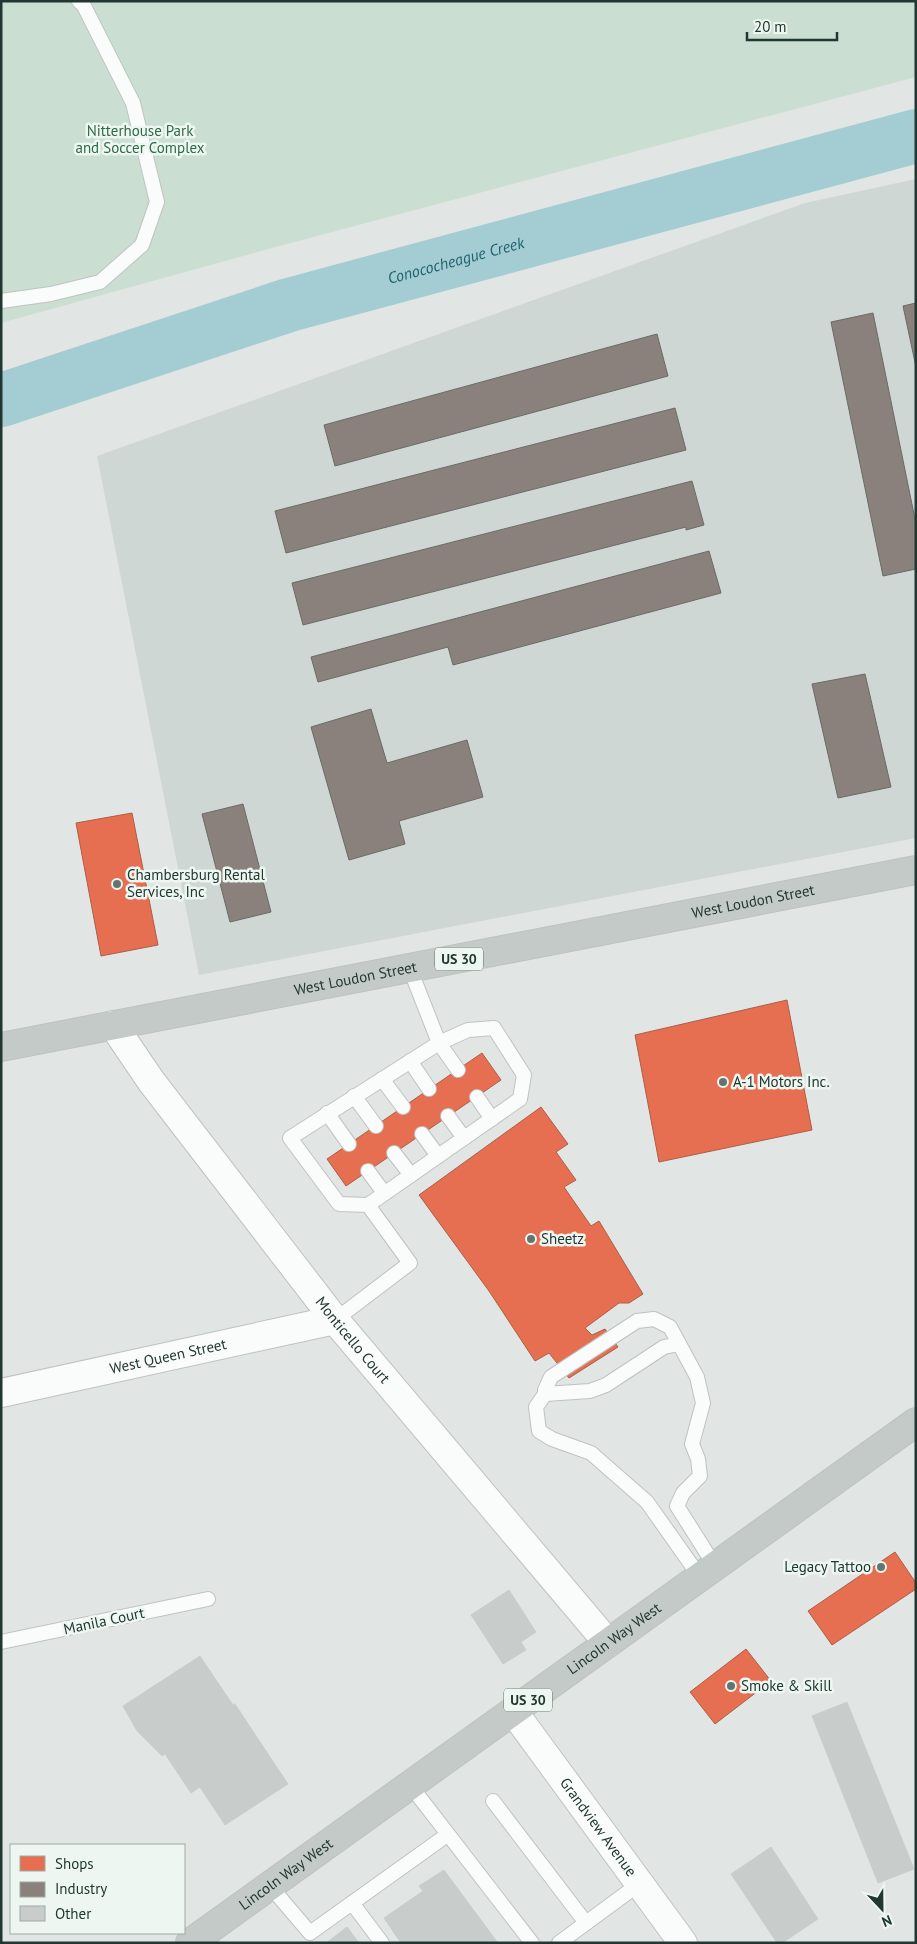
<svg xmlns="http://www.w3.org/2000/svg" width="917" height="1944" font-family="'PT Sans',sans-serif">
	<rect width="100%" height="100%" fill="#e1e6e4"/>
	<path fill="#cfd7d4" d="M 916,179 L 916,838 L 199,975 L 97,456 L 805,203 Z"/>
	<path fill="#cadfd1" d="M 1,1 L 916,1 L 916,77 L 272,248 L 1,323 Z"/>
	<g fill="#e76f51" stroke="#ac5e47">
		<path d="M 132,813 L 158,945 L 101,956 L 76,823 Z"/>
		<path d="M 787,1000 L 812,1130 L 659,1162 L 635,1035 Z"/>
		<path d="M 482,1053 L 501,1080 L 346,1186 L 327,1159 Z"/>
		<path d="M 541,1107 L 568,1144 L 556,1152 L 576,1180 L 564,1187 L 591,1226 L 599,1221 L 643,1294 L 629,1303 L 619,1303 L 585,1328 L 592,1335 L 605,1329 L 618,1347 L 569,1378 L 549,1353 L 535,1361 L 489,1291 L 419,1195 Z"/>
		<path d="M 895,1552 L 916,1583 L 916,1589 L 832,1645 L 808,1611 Z"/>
		<path d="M 746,1649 L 771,1681 L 715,1724 L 690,1692 Z"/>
	</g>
	<g fill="#8a817c" stroke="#6a6b66">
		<path d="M 916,303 L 916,367 L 903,306 Z"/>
		<path d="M 873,313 L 916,524 L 916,569 L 883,576 L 831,322 Z"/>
		<path d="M 657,334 L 668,376 L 335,466 L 324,425 Z"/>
		<path d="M 675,408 L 686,450 L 286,553 L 275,511 Z"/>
		<path d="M 692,481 L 704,525 L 686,530 L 686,527 L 303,625 L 292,583 Z"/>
		<path d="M 709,551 L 721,593 L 453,665 L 448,647 L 318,682 L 311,657 Z"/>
		<path d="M 865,674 L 891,787 L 838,798 L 812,684 Z"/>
		<path d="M 371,709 L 387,763 L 467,740 L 483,797 L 399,821 L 405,844 L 349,860 L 311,727 Z"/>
		<path d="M 243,804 L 271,912 L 230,922 L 202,814 Z"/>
	</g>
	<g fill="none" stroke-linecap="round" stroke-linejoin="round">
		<path stroke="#a3cdd2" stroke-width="54" id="s1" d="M 1,400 L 289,305 L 916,136"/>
	</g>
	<g fill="#c8cdcb" stroke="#cacfcd">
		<path d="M 509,1590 L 536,1632 L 521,1642 L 526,1650 L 503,1664 L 471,1615 Z"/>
		<path d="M 200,1656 L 233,1705 L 235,1704 L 288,1784 L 225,1825 L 200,1787 L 191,1793 L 165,1754 L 162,1756 L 137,1731 L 123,1706 Z"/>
		<path d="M 847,1702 L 914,1869 L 878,1883 L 812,1716 Z"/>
		<path d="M 771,1847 L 818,1919 L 782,1943 L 777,1943 L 731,1874 Z"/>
		<path d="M 444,1870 L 498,1943 L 401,1943 L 384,1918 L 423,1891 L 419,1886 Z"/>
		<path d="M 347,1927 L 359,1943 L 326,1943 Z"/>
	</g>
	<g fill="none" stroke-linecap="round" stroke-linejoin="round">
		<defs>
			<g id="service">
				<path d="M 1,301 L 51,294 L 100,282 L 142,245 L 157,202 L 133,103 L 84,6 L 79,1"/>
				<path d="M 410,969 L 439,1043 L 290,1138 L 339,1204 L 368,1205 L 520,1099 L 524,1075 L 494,1028 L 468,1030 L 439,1043 L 458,1070"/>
				<path d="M 410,1061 L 429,1089"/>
				<path d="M 382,1079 L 403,1107"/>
				<path d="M 354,1096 L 376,1126"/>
				<path d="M 477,1097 L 492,1119"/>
				<path d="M 327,1113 L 349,1144"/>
				<path d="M 448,1116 L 464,1138"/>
				<path d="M 422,1134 L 438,1156"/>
				<path d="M 394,1153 L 411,1175"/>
				<path d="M 368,1171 L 384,1193"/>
				<path d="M 335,1320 L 410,1263 L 368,1205"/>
				<path d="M 545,1394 L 590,1391 L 606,1385 L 664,1347 L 679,1344"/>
				<path d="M 700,1577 L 647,1502 L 591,1453 L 552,1439 L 539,1431 L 536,1407 L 545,1394 L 545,1390 L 551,1377 L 637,1321 L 654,1319 L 670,1327 L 697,1377 L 703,1403 L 692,1444 L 698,1459 L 700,1476 L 683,1493 L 677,1506 L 715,1566"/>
				<path d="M 1,1642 L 208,1599"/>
				<path d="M 410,1785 L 532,1943"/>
				<path d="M 493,1801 L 586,1923"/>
				<path d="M 270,1886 L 310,1933 L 447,1835"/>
				<path d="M 352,1903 L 382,1943"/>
				<path d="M 559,1943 L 639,1884"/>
			</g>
			<g id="minor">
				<path id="s2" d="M 113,1025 L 151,1081 L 335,1320 L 608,1643"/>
				<path id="s3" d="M 1,1393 L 335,1320"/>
			</g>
			<g id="tertiary">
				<path id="s4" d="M 513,1711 L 683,1943"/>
			</g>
			<g id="trunk">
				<path id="s5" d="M 1,1047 L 916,870"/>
				<path id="s6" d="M 190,1943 L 916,1422"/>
			</g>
		</defs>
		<use href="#service" stroke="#bec3c1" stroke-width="16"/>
		<use href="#minor" stroke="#bec3c1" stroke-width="30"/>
		<use href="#tertiary" stroke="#bec3c1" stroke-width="30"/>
		<use href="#trunk" stroke="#bcc3c1" stroke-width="30"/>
		<use href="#service" stroke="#fafbfb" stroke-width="14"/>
		<use href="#minor" stroke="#fafbfb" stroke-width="28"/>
		<use href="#tertiary" stroke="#fafbfb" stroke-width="28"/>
		<use href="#trunk" stroke="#c3cac8" stroke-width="28"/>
	</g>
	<g fill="#647470" stroke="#eef6f2" stroke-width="2">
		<circle cx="117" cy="884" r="5"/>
		<circle cx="723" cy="1082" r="5"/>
		<circle cx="531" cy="1239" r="5"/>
		<circle cx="881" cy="1567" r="5"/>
		<circle cx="731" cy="1686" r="5"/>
	</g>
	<g text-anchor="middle" stroke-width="5" stroke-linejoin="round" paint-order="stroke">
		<g fill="#eef6f2" stroke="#5e706b" stroke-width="1">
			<rect x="435" y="947.5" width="48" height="23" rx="4"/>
			<rect x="504" y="1688.5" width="48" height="23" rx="4"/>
		</g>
		<g font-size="14" font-weight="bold" fill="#213731">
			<text x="459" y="964">US 30</text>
			<text x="528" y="1705">US 30</text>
		</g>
		<g font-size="15" fill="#2e6b45" stroke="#eef6f2">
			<text x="140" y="136">Nitterhouse Park<tspan x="140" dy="17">and Soccer Complex</tspan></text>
		</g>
		<g font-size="15" fill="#213731" stroke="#eef6f2" text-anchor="start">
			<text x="127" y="880">Chambersburg Rental<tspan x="127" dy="17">Services, Inc</tspan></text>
			<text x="733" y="1087">A-1 Motors Inc.</text>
			<text x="541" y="1244">Sheetz</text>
			<text x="871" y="1572" text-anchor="end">Legacy Tattoo</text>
			<text x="741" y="1691">Smoke &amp; Skill</text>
		</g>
		<g font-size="15" fill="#213731" stroke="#eef6f2">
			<text dy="5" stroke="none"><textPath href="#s5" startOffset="766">West Loudon Street</textPath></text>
			<text dy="5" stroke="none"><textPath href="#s5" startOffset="361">West Loudon Street</textPath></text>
			<text dy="5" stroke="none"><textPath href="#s2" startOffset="396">Monticello Court</textPath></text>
			<text dy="5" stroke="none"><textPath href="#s3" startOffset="171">West Queen Street</textPath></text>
			<text transform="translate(104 1621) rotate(-12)" y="5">Manila Court</text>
			<text dy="5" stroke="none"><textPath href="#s6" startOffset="522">Lincoln Way West</textPath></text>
			<text dy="5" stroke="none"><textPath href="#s4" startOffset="144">Grandview Avenue</textPath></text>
			<text dy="5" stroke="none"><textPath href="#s6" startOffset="118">Lincoln Way West</textPath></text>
		</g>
		<g font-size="16" font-style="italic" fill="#1f626f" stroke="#eef6f2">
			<text dy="6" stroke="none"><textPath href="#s1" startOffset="476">Conococheague Creek</textPath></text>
		</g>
	</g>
	<rect width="917" height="1944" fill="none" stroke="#213731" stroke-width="5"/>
	<rect x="10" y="1844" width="175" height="90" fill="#eef6f2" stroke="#9caaa5"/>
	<rect x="20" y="1856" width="25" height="15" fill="#e76f51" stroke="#9caaa5"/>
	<text x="55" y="1869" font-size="15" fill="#213731">Shops</text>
	<rect x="20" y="1882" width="25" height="15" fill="#8a817c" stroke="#9caaa5"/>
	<text x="55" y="1894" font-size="15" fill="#213731">Industry</text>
	<rect x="20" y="1906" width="25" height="15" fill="#c8cdcb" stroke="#9caaa5"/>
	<text x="55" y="1919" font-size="15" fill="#213731">Other</text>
	<g transform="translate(882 1909) rotate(158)" stroke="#eef6f2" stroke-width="4" paint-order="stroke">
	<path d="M0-4L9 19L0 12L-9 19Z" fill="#213731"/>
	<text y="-8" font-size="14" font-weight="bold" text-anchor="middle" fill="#213731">N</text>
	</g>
	<path d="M747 32v8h90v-8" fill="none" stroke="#213731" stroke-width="2.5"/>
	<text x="754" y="32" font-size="15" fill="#213731" stroke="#eef6f2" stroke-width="4" paint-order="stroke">20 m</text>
</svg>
